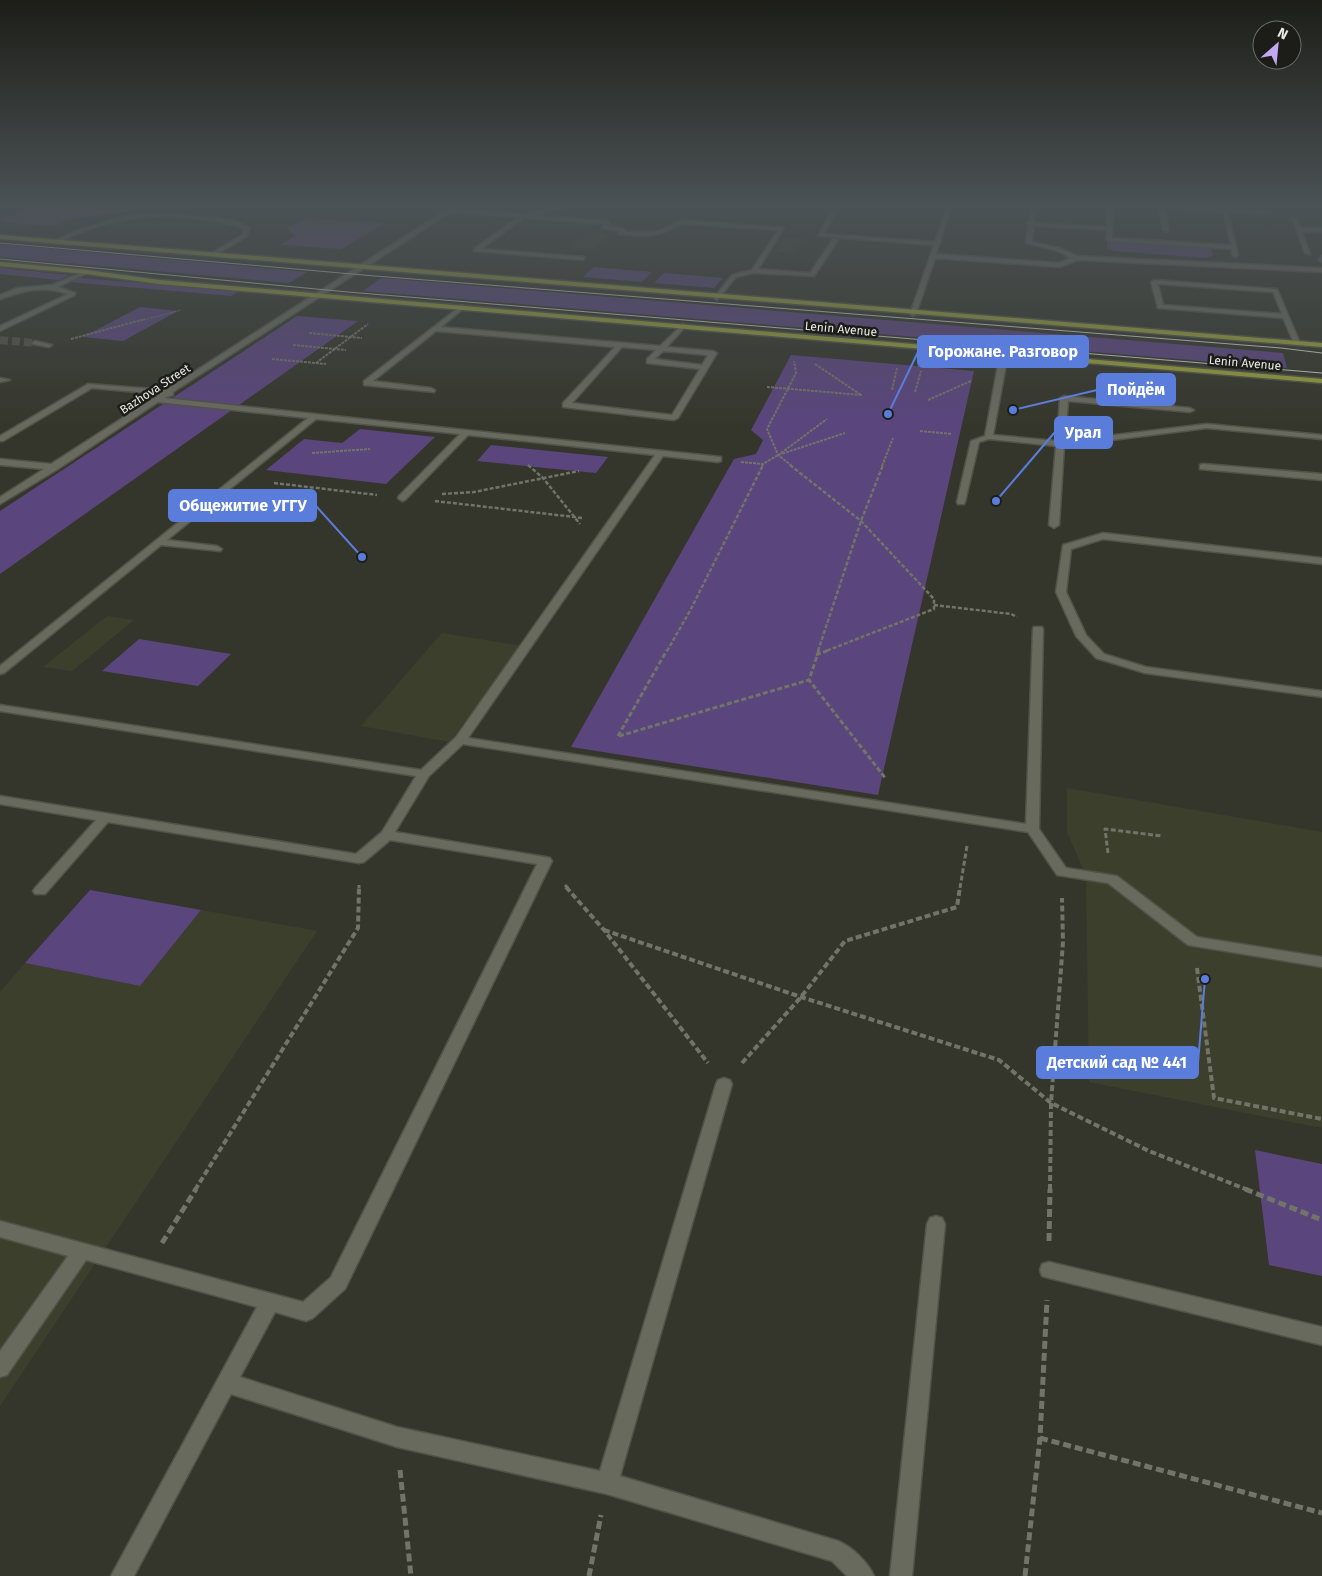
<svg xmlns="http://www.w3.org/2000/svg" width="1322" height="1576" font-family="'Fira Sans',sans-serif">
	<rect width="100%" height="100%" fill="#35362b"/>
	<g fill="#3d3f2d">
		<path d="M 588,233 L 610,234 L 593,249 L 570,247 Z"/>
		<path d="M 785,237 L 804,238 L 796,253 L 776,252 Z"/>
		<path d="M 107,616 L 134,620 L 72,671 L 43,667 Z"/>
		<path d="M 442,633 L 522,646 L 449,742 L 361,726 Z"/>
		<path d="M 1067,788 L 1322,832 L 1322,1128 L 1089,1082 L 1086,876 L 1067,832 Z"/>
		<path d="M 201,910 L 317,931 L 0,1406 L 0,992 L 25,963 L 140,986 Z"/>
	</g>
	<g fill="#5a457d">
		<path d="M 34,206 L 138,206 L 154,208 L 70,219 L 53,226 L 0,222 L 0,219 Z"/>
		<path d="M 305,219 L 385,223 L 341,249 L 280,245 L 295,236 L 287,228 Z"/>
		<path d="M 1110,240 L 1208,247 L 1211,248 L 1213,256 L 1205,258 L 1115,251 L 1107,249 L 1107,242 Z"/>
		<path d="M 0,244 L 307,272 L 289,283 L 0,257 Z"/>
		<path d="M 594,267 L 652,272 L 642,282 L 583,277 Z"/>
		<path d="M 0,268 L 69,275 L 59,280 L 0,274 Z"/>
		<path d="M 664,273 L 723,278 L 714,288 L 654,283 Z"/>
		<path d="M 80,278 L 239,291 L 231,296 L 70,282 Z"/>
		<path d="M 381,278 L 1283,353 L 1287,368 L 363,291 Z"/>
		<path d="M 140,307 L 178,311 L 123,341 L 83,337 Z"/>
		<path d="M 297,316 L 358,321 L 0,574 L 0,511 Z"/>
		<path d="M 791,355 L 974,371 L 878,795 L 571,747 L 734,459 L 756,454 L 763,440 L 751,430 Z"/>
		<path d="M 360,429 L 435,437 L 386,484 L 266,470 L 304,439 L 342,443 Z"/>
		<path d="M 491,445 L 608,457 L 596,473 L 477,461 Z"/>
		<path d="M 139,639 L 231,654 L 198,686 L 102,671 Z"/>
		<path d="M 90,890 L 201,910 L 140,986 L 25,963 Z"/>
		<path d="M 1255,1150 L 1322,1164 L 1322,1276 L 1269,1265 Z"/>
	</g>
	<g fill="none" stroke-linecap="round" stroke-linejoin="round">
		<path stroke="#505147" stroke-width="8" stroke-dasharray="8 4" stroke-linecap="butt" d="M 0,340 L 35,343"/>
		<defs>
			<g id="minor">
				<path d="M 452,206 L 458,206 L 455,209 L 523,214 L 560,206 L 571,206 L 533,215 L 607,221 L 610,223 L 608,226 L 625,229 L 625,232 L 659,231 L 681,220 L 784,228 L 758,269 L 810,273 L 833,239 L 838,240 L 814,276 L 754,273 L 736,277 L 717,300 L 714,298 L 732,275 L 752,270 L 778,230 L 682,224 L 660,234 L 645,236 L 618,234 L 619,231 L 602,228 L 603,224 L 524,218 L 481,249 L 585,257 L 583,260 L 474,251 L 474,249 L 518,217 L 451,212 L 173,392 L 173,395 L 164,398 L 721,457 L 721,461 L 718,462 L 663,456 L 468,738 L 1026,824 L 1033,629 L 1034,627 L 1042,627 L 1043,629 L 1039,829 L 1066,868 L 1117,876 L 1197,937 L 1322,957 L 1322,967 L 1188,945 L 1108,883 L 1057,875 L 1028,832 L 463,744 L 429,776 L 395,832 L 545,857 L 550,858 L 552,861 L 345,1289 L 313,1318 L 306,1321 L 275,1312 L 240,1377 L 397,1427 L 600,1471 L 716,1084 L 718,1080 L 724,1078 L 730,1080 L 732,1084 L 620,1476 L 838,1541 C 852,1547 868,1562 874,1576 L 847,1576 L 832,1561 L 607,1494 L 397,1447 L 231,1394 L 134,1576 L 111,1576 L 257,1307 L 86,1260 L 7,1375 L 0,1377 L 0,1351 L 68,1256 L 0,1237 L 0,1221 L 303,1302 L 331,1277 L 537,864 L 390,840 L 364,862 L 359,863 L 108,822 L 45,894 L 35,894 L 33,891 L 35,888 L 96,820 L 0,804 L 0,796 L 356,854 L 382,832 L 416,776 L 0,711 L 0,705 L 421,770 L 456,737 L 655,455 L 468,435 L 405,500 L 402,501 L 398,498 L 399,496 L 460,434 L 316,419 L 167,540 L 217,546 L 222,549 L 220,551 L 161,545 L 4,673 L 0,674 L 0,666 L 308,418 L 158,402 L 58,469 L 0,504 L 0,497 L 44,469 L 0,465 L 0,459 L 51,464 L 160,394 L 92,388 L 3,441 L 0,441 L 0,436 L 88,384 L 166,390 Z"/>
				<path d="M 834,206 L 839,206 L 824,234 L 935,242 L 947,206 L 952,206 L 936,254 L 1059,263 L 1071,258 L 1055,250 L 1026,243 L 1028,225 L 1026,224 L 1029,222 L 1030,206 L 1036,206 L 1034,223 L 1107,227 L 1107,206 L 1113,206 L 1112,238 L 1231,245 L 1223,212 L 1165,208 L 1169,230 L 1166,232 L 1163,230 L 1158,206 L 1268,211 L 1270,214 L 1228,212 L 1238,255 L 1235,257 L 1232,255 L 1231,249 L 1109,241 L 1106,239 L 1107,230 L 1034,226 L 1032,242 L 1059,248 L 1077,256 L 1322,268 L 1322,272 L 1077,260 L 1060,267 L 935,258 L 916,314 L 913,316 L 910,314 L 934,245 L 818,236 Z"/>
				<path d="M 168,214 L 233,220 L 250,228 L 246,237 L 214,256 L 212,253 L 242,235 L 244,229 C 220,218 156,214 129,219 C 109,222 87,229 70,237 C 64,240 58,245 52,242 L 75,231 L 129,215 Z"/>
				<path d="M 1292,218 L 1296,218 L 1301,228 L 1322,228 L 1322,232 L 1302,232 L 1310,254 L 1305,253 Z"/>
				<path d="M 1322,256 L 1322,262 L 1319,260 Z"/>
				<path d="M 85,271 L 90,272 L 58,287 L 75,293 L 75,295 L 0,331 L 0,326 L 68,294 C 42,285 24,291 0,299 L 0,295 L 17,288 L 52,285 Z"/>
				<path d="M 1154,280 L 1277,289 L 1300,343 L 1297,345 L 1294,343 L 1283,318 L 1158,308 L 1151,282 ZM 1158,284 L 1273,292 L 1282,314 L 1163,305 Z"/>
				<path d="M 462,305 L 465,307 L 464,308 L 441,327 L 660,346 L 683,324 L 686,326 L 667,347 L 713,351 L 717,353 L 678,418 L 674,420 L 563,407 L 563,403 L 615,347 L 436,331 L 373,381 L 431,388 L 435,390 L 434,392 L 364,385 L 364,381 ZM 622,347 L 656,350 L 647,359 L 647,363 L 700,369 L 672,415 L 572,403 ZM 663,351 L 708,355 L 702,365 L 655,359 Z"/>
				<path d="M 35,341 L 52,345 L 49,347 L 33,344 L 32,343 Z"/>
				<path d="M 1004,352 L 1008,354 L 993,435 L 1057,441 L 1060,398 L 1064,396 L 1190,408 L 1194,410 L 1190,412 L 1068,401 L 1065,441 L 1207,424 L 1322,435 L 1322,439 L 1207,428 L 1064,446 L 1059,525 L 1054,528 L 1049,525 L 1056,446 L 989,439 L 979,442 L 965,502 L 964,504 L 958,504 L 957,502 L 971,441 L 985,436 L 1000,354 Z"/>
				<path d="M 0,378 L 10,380 L 0,382 Z"/>
				<path d="M 1203,464 L 1322,474 L 1322,480 L 1200,469 L 1200,465 Z"/>
				<path d="M 1103,533 L 1322,558 L 1322,564 L 1103,539 L 1071,549 L 1066,592 L 1086,635 L 1104,654 L 1146,667 L 1322,691 L 1322,697 L 1145,673 L 1096,658 L 1076,636 L 1056,592 L 1063,545 Z"/>
				<path d="M 936,1216 L 942,1218 L 945,1224 L 912,1576 L 890,1576 L 927,1224 L 930,1218 Z"/>
				<path d="M 1049,1262 L 1322,1327 L 1322,1345 L 1049,1278 L 1042,1276 L 1040,1270 L 1042,1264 Z"/>
			</g>
			<g id="major">
				<path d="M 0,235 L 1322,343 L 1322,347 L 0,239 Z"/>
				<path d="M 0,262 L 87,270 L 159,280 L 1322,379 L 1322,383 L 159,284 L 87,274 L 0,266 Z"/>
			</g>
		</defs>
		<use href="#minor" stroke="#515249" stroke-width="3"/>
		<use href="#major" stroke="#515249" stroke-width="3"/>
		<path stroke="#727369" stroke-width="1" stroke-dasharray="2.5 1" stroke-linecap="butt" d="M 140,321 L 181,310"/>
		<g stroke="#727369" stroke-width="2" stroke-dasharray="3 1" stroke-linecap="butt">
			<path d="M 309,333 L 362,338"/>
			<path d="M 71,339 L 145,319"/>
			<path d="M 293,345 L 346,350"/>
			<path d="M 272,359 L 326,364"/>
			<path d="M 316,363 L 368,324"/>
			<path d="M 815,364 L 861,395"/>
			<path d="M 767,387 L 862,395"/>
			<path d="M 892,390 L 897,368"/>
			<path d="M 915,392 L 921,371"/>
			<path d="M 928,400 L 971,381"/>
			<path d="M 920,431 L 952,434"/>
			<path d="M 312,453 L 370,449"/>
			<path d="M 781,453 L 827,419"/>
			<path d="M 741,462 L 763,464 L 778,455 L 845,433"/>
			<path d="M 762,466 L 763,464"/>
			<path d="M 792,466 L 778,455 L 767,429 L 796,373 L 794,361"/>
			<path d="M 882,466 L 893,438"/>
		</g>
		<g stroke="#727369" stroke-width="2.5" stroke-dasharray="4 2" stroke-linecap="butt">
			<path d="M 528,465 L 543,478 L 580,524"/>
			<path d="M 790,465 L 861,521 L 934,599 L 934,609 L 826,651"/>
			<path d="M 274,483 L 377,495"/>
			<path d="M 442,494 L 474,492 L 579,471"/>
			<path d="M 435,501 L 583,518"/>
			<path d="M 934,605 L 1011,614 L 1017,617"/>
			<path d="M 667,651 L 691,609 L 763,465"/>
			<path d="M 818,651 L 861,521 L 883,465"/>
		</g>
		<g stroke="#727369" stroke-width="3" stroke-dasharray="5 2.5" stroke-linecap="butt">
			<path d="M 819,650 L 809,680 L 886,779"/>
			<path d="M 816,655 L 829,650"/>
			<path d="M 618,736 L 667,650"/>
			<path d="M 619,736 L 809,680"/>
			<path d="M 1108,853 L 1105,829 L 1162,836"/>
			<path d="M 565,885 L 568,888"/>
			<path d="M 359,888 L 359,885"/>
			<path d="M 960,888 L 967,846"/>
		</g>
		<g stroke="#727369" stroke-width="4" stroke-dasharray="6 3" stroke-linecap="butt">
			<path d="M 566,887 L 604,930 L 708,1063"/>
			<path d="M 604,930 L 801,997 L 999,1060 L 1051,1103 L 1149,1151 L 1248,1190"/>
			<path d="M 1197,968 L 1214,1098 L 1322,1119"/>
			<path d="M 742,1063 L 801,997 L 845,941 L 957,907 L 960,887"/>
			<path d="M 195,1190 L 358,928 L 359,887"/>
			<path d="M 1050,1190 L 1051,1103 L 1063,942 L 1062,898"/>
		</g>
		<g stroke="#727369" stroke-width="5" stroke-dasharray="8 4" stroke-linecap="butt">
			<path d="M 1245,1189 L 1322,1220"/>
			<path d="M 1049,1241 L 1050,1189"/>
			<path d="M 162,1243 L 196,1189"/>
			<path d="M 1040,1438 L 1322,1513"/>
			<path d="M 400,1470 L 411,1576"/>
			<path d="M 589,1576 L 601,1515"/>
			<path d="M 1025,1576 L 1040,1438 L 1047,1300"/>
		</g>
		<use href="#minor" fill="#696a5e" fill-rule="evenodd"/>
		<use href="#major" fill="#969c38" fill-rule="evenodd"/>
		<g stroke="#c7c8c1" stroke-width="1">
			<path d="M 0,243 L 375,276 L 1281,348 L 1322,353"/>
			<path d="M 0,259 L 348,292 L 1322,373"/>
		</g>
	</g>
	<linearGradient id="sky" x2="0" y2="1"><stop stop-color="#1d1e18"/><stop offset="0.48" stop-color="#4b5255"/><stop offset="1" stop-color="#4b5255" stop-opacity="0"/></linearGradient>
	<rect width="1322" height="427" fill="url(#sky)"/>
	<g text-anchor="middle" stroke-width="5" stroke-linejoin="round" paint-order="stroke">
		<g font-size="12" fill="#e9eae3" stroke="#1c1d18">
			<text transform="translate(841 329) rotate(5)" y="4">Lenin Avenue</text>
			<text transform="translate(1245 363) rotate(5)" y="4">Lenin Avenue</text>
			<text transform="translate(155 389) rotate(-33)" y="4">Bazhova Street</text>
		</g>
	</g>
	<path fill="none" stroke="#5a7ddb" stroke-width="2" d="M888 414L918 352M1013 410L1097 390M996 501L1055 432M362 557L316 506M1205 979L1198 1063"/>
	<g fill="#5a7ddb" stroke="#1c1d18" stroke-width="2">
		<circle cx="888" cy="414" r="5"/>
		<circle cx="1013" cy="410" r="5"/>
		<circle cx="996" cy="501" r="5"/>
		<circle cx="362" cy="557" r="5"/>
		<circle cx="1205" cy="979" r="5"/>
	</g>
	<g fill="#5a7ddb" stroke="#5a7ddb" stroke-width="2">
		<rect x="918" y="336" width="170" height="31" rx="5"/>
		<rect x="1097" y="374" width="78" height="31" rx="5"/>
		<rect x="1055" y="417" width="57" height="31" rx="5"/>
		<rect x="169" y="490" width="147" height="31" rx="5"/>
		<rect x="1037" y="1047" width="161" height="31" rx="5"/>
	</g>
	<g font-size="16" text-anchor="middle" font-weight="bold" fill="#fff">
		<text x="1003" y="357">Горожане. Разговор</text>
		<text x="1136" y="395">Пойдём</text>
		<text x="1083" y="438">Урал</text>
		<text x="243" y="511">Общежитие УГГУ</text>
		<text x="1117" y="1068">Детский сад № 441</text>
	</g>
	<g transform="translate(1277 45) rotate(27)"><circle r="24" fill="#1c1d18" stroke="#6e6f69"/>
	<path d="M0-4L9 19L0 12L-9 19Z" fill="#c2a8f2"/>
	<text y="-8" font-size="14" font-weight="bold" text-anchor="middle" fill="#e9eae3">N</text>
	</g>
</svg>
